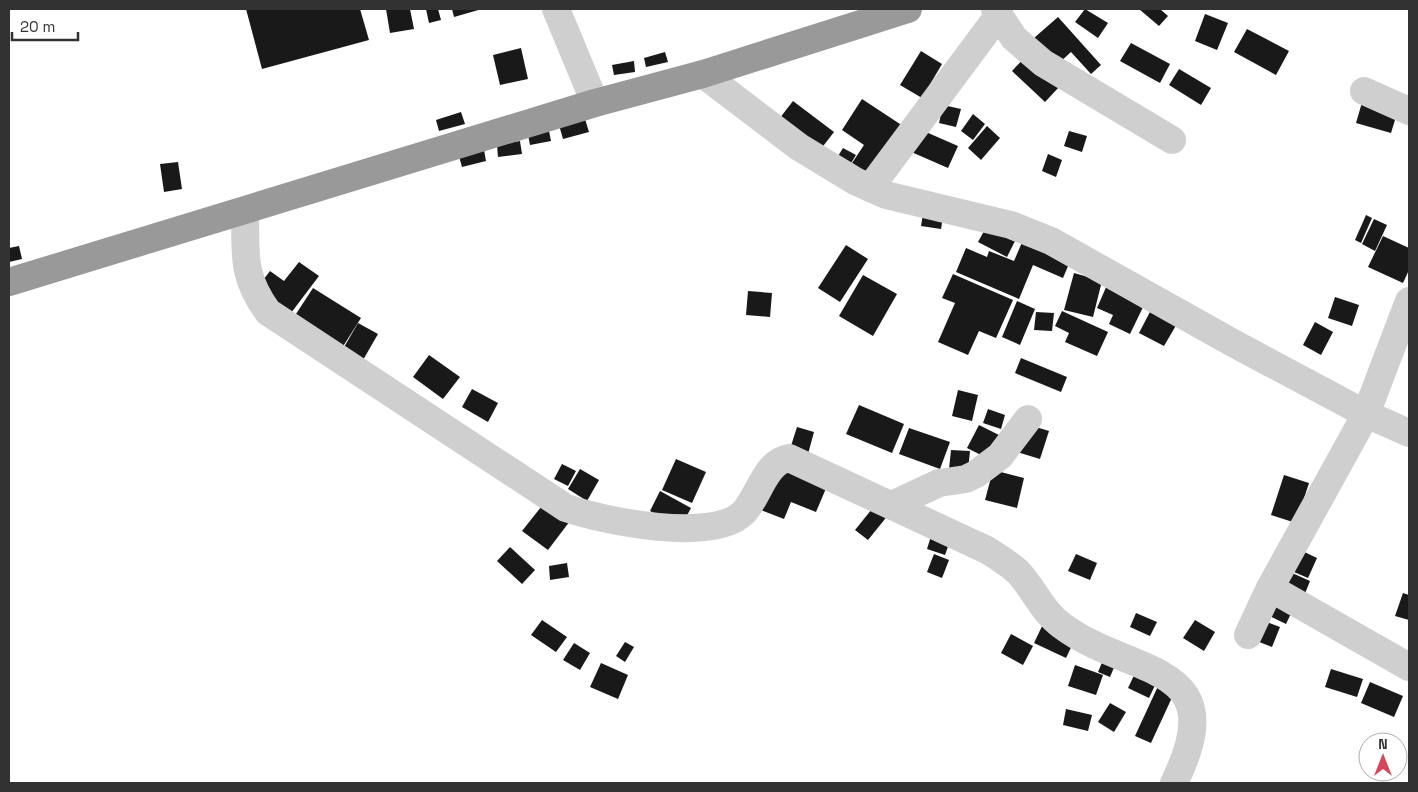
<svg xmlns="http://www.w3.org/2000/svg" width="1418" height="792" font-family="'Space Grotesk',sans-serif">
	<rect width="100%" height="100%" fill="#fff"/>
	<g fill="#191919">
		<path d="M 246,9 L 360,9 L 369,40 L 262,69 Z"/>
		<path d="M 386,9 L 410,9 L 414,29 L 390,33 Z"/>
		<path d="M 426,9 L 438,9 L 441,20 L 429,23 Z"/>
		<path d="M 452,9 L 482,9 L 454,17 Z"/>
		<path d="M 1085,9 L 1108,23 L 1098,38 L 1075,22 Z"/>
		<path d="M 1139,9 L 1160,9 L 1168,16 L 1159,26 Z"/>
		<path d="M 1205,14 L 1228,23 L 1217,50 L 1195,41 Z"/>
		<path d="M 1058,17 L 1101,65 L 1091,74 L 1071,52 L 1058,64 L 1034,38 Z"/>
		<path d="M 1247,29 L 1289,51 L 1276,75 L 1234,52 Z"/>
		<path d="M 1131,43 L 1170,64 L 1160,83 L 1120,61 Z"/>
		<path d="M 521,48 L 528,79 L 500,85 L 493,55 Z"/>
		<path d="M 921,51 L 942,64 L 922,98 L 900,85 Z"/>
		<path d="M 665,52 L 668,62 L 646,67 L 644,58 Z"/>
		<path d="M 1027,55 L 1060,86 L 1045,102 L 1012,71 Z"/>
		<path d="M 634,61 L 635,72 L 614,75 L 612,65 Z"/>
		<path d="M 1179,69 L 1211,88 L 1201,105 L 1169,85 Z"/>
		<path d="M 862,99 L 906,128 L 873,177 L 852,163 L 864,145 L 842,130 Z"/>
		<path d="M 1363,99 L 1398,110 L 1391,133 L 1356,123 Z"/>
		<path d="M 793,101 L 834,132 L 817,154 L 776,123 Z"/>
		<path d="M 943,105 L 961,109 L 956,127 L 939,123 Z"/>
		<path d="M 461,112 L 465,124 L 439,131 L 436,120 Z"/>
		<path d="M 973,114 L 985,124 L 973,140 L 961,131 Z"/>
		<path d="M 585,119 L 589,132 L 563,139 L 559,125 Z"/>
		<path d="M 987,126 L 1000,138 L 981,160 L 968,148 Z"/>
		<path d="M 919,129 L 958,146 L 948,168 L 909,151 Z"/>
		<path d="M 549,131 L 551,141 L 530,145 L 528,135 Z"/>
		<path d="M 1069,131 L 1087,136 L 1082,152 L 1064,146 Z"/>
		<path d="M 520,141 L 522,154 L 498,157 L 497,145 Z"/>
		<path d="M 843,148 L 856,155 L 848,168 L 835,161 Z"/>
		<path d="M 484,150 L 486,161 L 462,167 L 459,156 Z"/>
		<path d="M 1048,154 L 1062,160 L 1056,177 L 1042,171 Z"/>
		<path d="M 178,162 L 182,189 L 164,192 L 160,164 Z"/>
		<path d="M 924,207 L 944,211 L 941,229 L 921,226 Z"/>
		<path d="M 1366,215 L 1372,218 L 1361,243 L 1355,240 Z"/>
		<path d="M 1374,219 L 1387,225 L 1375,251 L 1362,244 Z"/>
		<path d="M 989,222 L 1017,237 L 1007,257 L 978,242 Z"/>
		<path d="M 1383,236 L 1409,248 L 1409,270 L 1403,283 L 1368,267 Z"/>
		<path d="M 1023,240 L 1071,259 L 1063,278 L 1033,265 L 1019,299 L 956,272 L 966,248 L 987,257 L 989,251 L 1014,261 Z"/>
		<path d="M 846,245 L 868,259 L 840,302 L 818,288 Z"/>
		<path d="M 19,246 L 22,259 L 9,262 L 9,248 Z"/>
		<path d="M 299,262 L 319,276 L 291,313 L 257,288 L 270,271 L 284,281 Z"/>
		<path d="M 1074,273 L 1102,281 L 1093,317 L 1064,310 Z"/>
		<path d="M 953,274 L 1013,300 L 996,338 L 979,331 L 968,355 L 938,342 L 955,303 L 942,298 Z"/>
		<path d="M 863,275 L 897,294 L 873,336 L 839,316 Z"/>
		<path d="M 1107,285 L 1145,303 L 1130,334 L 1109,324 L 1113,315 L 1097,308 Z"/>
		<path d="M 313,288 L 361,318 L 342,348 L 294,317 Z"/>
		<path d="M 748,291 L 772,293 L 770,317 L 746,315 Z"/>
		<path d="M 1335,297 L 1359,305 L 1352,326 L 1328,318 Z"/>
		<path d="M 1017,301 L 1035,309 L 1020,345 L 1002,337 Z"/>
		<path d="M 1152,308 L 1178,322 L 1164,346 L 1139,333 Z"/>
		<path d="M 1062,311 L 1108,332 L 1097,356 L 1065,342 L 1069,333 L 1055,326 Z"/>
		<path d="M 1036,312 L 1054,313 L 1052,331 L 1034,330 Z"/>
		<path d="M 1315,322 L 1333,332 L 1321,355 L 1303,345 Z"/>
		<path d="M 358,323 L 378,334 L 363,360 L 343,349 Z"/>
		<path d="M 429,355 L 460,377 L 443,399 L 413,377 Z"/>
		<path d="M 1021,358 L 1067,377 L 1061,392 L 1015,373 Z"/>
		<path d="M 472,389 L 498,403 L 488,422 L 462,407 Z"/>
		<path d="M 958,390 L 978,395 L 972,421 L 952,416 Z"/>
		<path d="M 859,405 L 904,424 L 892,453 L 846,434 Z"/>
		<path d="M 988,409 L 1005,415 L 1001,429 L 983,423 Z"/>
		<path d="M 1026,424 L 1049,431 L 1040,459 L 1017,452 Z"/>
		<path d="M 979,425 L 1003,437 L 991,460 L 967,448 Z"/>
		<path d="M 797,427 L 814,432 L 808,454 L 790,449 Z"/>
		<path d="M 909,428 L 950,442 L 940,469 L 899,454 Z"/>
		<path d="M 951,450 L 970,451 L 968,471 L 949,469 Z"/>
		<path d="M 676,459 L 706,472 L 692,503 L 662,490 Z"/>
		<path d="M 562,464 L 576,471 L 568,486 L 554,479 Z"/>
		<path d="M 779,467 L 827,486 L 816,512 L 791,502 L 784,519 L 761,510 Z"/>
		<path d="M 580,469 L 599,480 L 587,501 L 568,489 Z"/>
		<path d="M 993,470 L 1024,478 L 1017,508 L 985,500 Z"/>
		<path d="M 1284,475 L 1309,483 L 1296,523 L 1271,515 Z"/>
		<path d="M 660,491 L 691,508 L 681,527 L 650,511 Z"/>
		<path d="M 545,502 L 570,521 L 548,550 L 522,531 Z"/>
		<path d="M 876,504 L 889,514 L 868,540 L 855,530 Z"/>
		<path d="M 932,533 L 951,538 L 945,555 L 927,549 Z"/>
		<path d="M 510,547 L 535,570 L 522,584 L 497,561 Z"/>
		<path d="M 1296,548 L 1317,558 L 1308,578 L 1287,569 Z"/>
		<path d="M 934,554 L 949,560 L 942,578 L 927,572 Z"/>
		<path d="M 1076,554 L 1097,563 L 1090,580 L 1068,571 Z"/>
		<path d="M 567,563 L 569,577 L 550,580 L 549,566 Z"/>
		<path d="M 1290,572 L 1310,581 L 1304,596 L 1284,587 Z"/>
		<path d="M 1273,592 L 1296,603 L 1286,624 L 1263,613 Z"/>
		<path d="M 1403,593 L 1409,595 L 1409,620 L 1395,616 Z"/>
		<path d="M 1136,613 L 1157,622 L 1150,636 L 1130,627 Z"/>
		<path d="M 1256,618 L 1280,627 L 1272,647 L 1249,638 Z"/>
		<path d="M 542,620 L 567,637 L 556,652 L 531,635 Z"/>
		<path d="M 1195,620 L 1215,632 L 1204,651 L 1183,638 Z"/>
		<path d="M 1044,622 L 1076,637 L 1066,658 L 1034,643 Z"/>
		<path d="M 1011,634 L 1033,646 L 1023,665 L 1001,653 Z"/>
		<path d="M 625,642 L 634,647 L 625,662 L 616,656 Z"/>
		<path d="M 574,643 L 590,653 L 580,670 L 563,660 Z"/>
		<path d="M 1106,653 L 1118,658 L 1110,677 L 1098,672 Z"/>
		<path d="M 601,663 L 628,675 L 618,699 L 590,687 Z"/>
		<path d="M 1075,665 L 1103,675 L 1096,695 L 1068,686 Z"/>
		<path d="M 1137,669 L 1158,679 L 1149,698 L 1128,688 Z"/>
		<path d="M 1331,669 L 1363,679 L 1357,697 L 1325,687 Z"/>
		<path d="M 1370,682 L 1403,696 L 1394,717 L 1361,703 Z"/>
		<path d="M 1159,684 L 1175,691 L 1151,743 L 1135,736 Z"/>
		<path d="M 1110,703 L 1126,712 L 1114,732 L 1098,722 Z"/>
		<path d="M 1066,709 L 1092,715 L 1088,731 L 1063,725 Z"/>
	</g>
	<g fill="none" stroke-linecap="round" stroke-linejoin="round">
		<g stroke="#cfcfcf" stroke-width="28">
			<path d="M 556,9 L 595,103"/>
			<path d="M 995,9 L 1014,38 L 1043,63 L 1172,140"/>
			<path d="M 703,74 L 799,147 L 855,181 L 886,195 L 1011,225 L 1051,241 L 1233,343 L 1366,414 L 1409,433"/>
			<path d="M 1364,91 L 1409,111"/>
			<path d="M 870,188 L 998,16"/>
			<path d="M 245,211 C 246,254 241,275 268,312 L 566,508 C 604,521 714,544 744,512 C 759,496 765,462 789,458 L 987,550 C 998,557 1008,563 1018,572 C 1034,589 1042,611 1061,625 C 1131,678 1235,660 1174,783"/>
			<path d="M 892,505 L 939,483 L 966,479 L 976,474 L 1000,456 L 1028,419"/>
			<path d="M 1270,588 L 1409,667"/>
			<path d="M 1248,635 L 1270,588 L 1366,414 L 1409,301"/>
		</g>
		<path stroke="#999" stroke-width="28" d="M 9,282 L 595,103 L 703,74 L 908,9"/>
	</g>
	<rect width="1418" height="792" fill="none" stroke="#323232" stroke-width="20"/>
	<g transform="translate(1383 757)"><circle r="24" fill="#ffffff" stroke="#adadad"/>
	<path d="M0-4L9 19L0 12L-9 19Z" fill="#d6475b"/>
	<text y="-8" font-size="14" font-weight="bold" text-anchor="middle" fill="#323232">N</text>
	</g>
	<path d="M12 32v8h66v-8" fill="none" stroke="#323232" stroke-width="2.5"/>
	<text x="20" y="32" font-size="15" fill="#323232" stroke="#ffffff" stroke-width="4" paint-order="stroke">20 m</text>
</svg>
